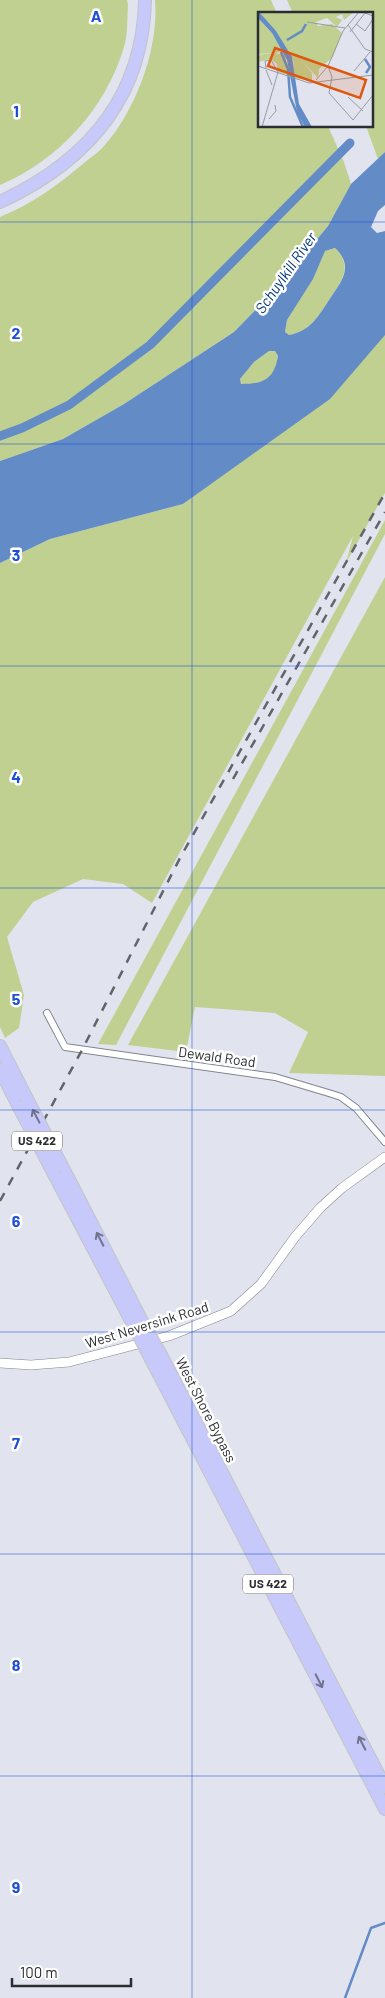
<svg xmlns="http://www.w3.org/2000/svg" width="385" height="1998" font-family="Barlow,sans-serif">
	<rect width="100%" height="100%" fill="#e1e4ee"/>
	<g fill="#c0d090">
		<path d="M 0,0 L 127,0 L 128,5 C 127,19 128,35 124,47 C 106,108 59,160 0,185 Z"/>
		<path d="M 155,0 L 271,0 L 277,14 L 259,14 L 259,126 L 328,126 L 344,162 L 351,184 L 328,226 L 275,290 L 234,332 L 124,404 L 63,439 L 0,461 L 0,217 C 32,204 58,185 84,163 C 90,158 99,152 104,146 C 136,110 159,48 155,0 Z"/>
		<path d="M 287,0 L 385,0 L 385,152 L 378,159 L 366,126 L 371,126 L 371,14 L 293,14 Z"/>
		<path d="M 335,248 C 354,267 341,282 329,300 C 318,317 310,331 289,335 L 285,332 L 287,320 L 325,251 Z"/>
		<path d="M 385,294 L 385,493 L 346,563 L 353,536 L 152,903 L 123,884 L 83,879 L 33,902 L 7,937 L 24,995 L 19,1028 L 5,1038 L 0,1027 L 0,563 L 50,539 L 183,504 L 230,469 Z"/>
		<path d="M 269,351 L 275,351 L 278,356 C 274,380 264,384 241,384 L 240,379 L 254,362 Z"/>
		<path d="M 385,520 L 385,534 L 116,1045 L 98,1044 Z"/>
		<path d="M 385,577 L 385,1076 L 289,1073 L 308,1032 L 275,1013 L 195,1007 L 186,1052 L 128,1045 Z"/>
	</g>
	<path fill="#638cc7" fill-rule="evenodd" d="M 385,152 L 385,205 L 378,211 L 371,227 L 377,233 L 385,231 L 385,335 L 330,399 L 183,504 L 50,539 L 0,563 L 0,461 L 63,439 L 124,404 L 234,332 L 275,290 L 328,226 L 351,184 ZM 335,248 C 355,267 341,282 329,300 C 318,317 310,331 289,335 L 285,332 L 287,320 L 313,279 L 325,251 ZM 269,351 L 275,351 L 278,356 C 274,379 264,384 241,384 L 240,379 L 254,362 Z"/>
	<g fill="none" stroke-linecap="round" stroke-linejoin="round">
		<path stroke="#638cc7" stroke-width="2.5" d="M 345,1998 L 371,1928 L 385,1923"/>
		<path stroke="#638cc7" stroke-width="9" d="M 0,436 L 22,428 L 69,405 L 150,345 L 350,143"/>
		<defs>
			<path id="minor" d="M 47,1013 L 65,1047 L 275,1077 L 332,1094 L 341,1097 L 356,1108 L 385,1142"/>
			<path id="tertiary" d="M 0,1363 L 31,1365 L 69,1362 L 169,1336 L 231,1311 L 261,1284 L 295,1237 L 320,1208 L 342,1188 L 385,1157"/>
			<g id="motorway">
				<path d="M 0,202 C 86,162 143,99 145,0"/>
				<path d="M 0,1046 L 26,1097"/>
				<path d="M 0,1070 L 19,1107"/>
				<path d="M 62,1166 L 146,1329"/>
				<path d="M 55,1176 L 137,1332"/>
				<path d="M 161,1355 L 385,1787"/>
				<path d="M 151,1359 L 385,1809"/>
			</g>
		</defs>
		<use href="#minor" stroke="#82858e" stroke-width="8"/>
		<use href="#tertiary" stroke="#82858e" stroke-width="10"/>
		<use href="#motorway" stroke="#c4c4c5" stroke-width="14"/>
		<use href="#minor" stroke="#fff" stroke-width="6"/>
		<use href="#tertiary" stroke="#fff" stroke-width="9"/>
		<use href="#motorway" stroke="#c6c9fa" stroke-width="12"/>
		<g stroke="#62646a" stroke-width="2.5" stroke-dasharray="9 9" stroke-linecap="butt">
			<path d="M 233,779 L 385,512"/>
			<path d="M 0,1201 L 82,1050 L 180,858 L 385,493"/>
		</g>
		<defs>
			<g id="motorway-bridge">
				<path d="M 26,1097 L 62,1166"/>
				<path d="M 19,1107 L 55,1176"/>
				<path d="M 146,1329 L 161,1355"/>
				<path d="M 137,1332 L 151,1359"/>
			</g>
		</defs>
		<use href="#motorway-bridge" stroke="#c4c4c5" stroke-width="14" stroke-linecap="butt"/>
		<use href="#motorway-bridge" stroke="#c6c9fa" stroke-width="12"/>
	</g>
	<defs><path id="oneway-shaft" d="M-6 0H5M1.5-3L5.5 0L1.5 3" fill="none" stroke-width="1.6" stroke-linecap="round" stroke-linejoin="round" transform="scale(1.25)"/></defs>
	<g stroke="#71738b">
		<use href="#oneway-shaft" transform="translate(36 1116) rotate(-118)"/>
		<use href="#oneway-shaft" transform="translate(100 1239) rotate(-117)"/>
		<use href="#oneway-shaft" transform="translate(319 1681) rotate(63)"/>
		<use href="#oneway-shaft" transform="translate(362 1743) rotate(-117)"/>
	</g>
	<path fill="none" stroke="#1d4ed8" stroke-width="1" stroke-opacity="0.55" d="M 192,0 L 192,1998M 0,222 L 385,222M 0,444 L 385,444M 0,666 L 385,666M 0,888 L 385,888M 0,1110 L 385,1110M 0,1332 L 385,1332M 0,1554 L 385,1554M 0,1776 L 385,1776"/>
	<g text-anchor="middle" stroke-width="5" stroke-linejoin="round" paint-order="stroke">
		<g fill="#fff" stroke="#6b6c6f" stroke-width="1">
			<rect x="12" y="1131.5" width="50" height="19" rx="4"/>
			<rect x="243" y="1574.5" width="50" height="19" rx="4"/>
		</g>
		<g font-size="12" font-weight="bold" fill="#2c2d31">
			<text x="37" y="1145">US 422</text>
			<text x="268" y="1588">US 422</text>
		</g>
		<g font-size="14" fill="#2c2d31" stroke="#fff">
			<text transform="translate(217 1057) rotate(8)" y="5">Dewald Road</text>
			<text transform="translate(147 1325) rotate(-17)" y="5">West Neversink Road</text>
			<text transform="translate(206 1410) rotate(63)" y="5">West Shore Bypass</text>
		</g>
		<g font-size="15" font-style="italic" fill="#00367c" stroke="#fff">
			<text transform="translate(286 273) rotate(-55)" y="5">Schuylkill River</text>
		</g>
	</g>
	<g transform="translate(258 12)">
		<rect width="115" height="115" fill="#e1e4ee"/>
		<path d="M 0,0 L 96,0 L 86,8 L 84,2 L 78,5 L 84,8 L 79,15 L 69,6 L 58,10 L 60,14 L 74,12 L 84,21 L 75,45 L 61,57 L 60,66 L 42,47 L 54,61 L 54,68 L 58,70 L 37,66 L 35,48 ZM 0,6 L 14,21 L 24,39 L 17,41 L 27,43 L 32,64 L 20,60 L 19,52 L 13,47 L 0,50 L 0,43 L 14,41 L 0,42 Z" fill="#c0d090"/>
		<path d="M 1,0 L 18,19 L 34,45 L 41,92 L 54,115 L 47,115 L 39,100 L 29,48 L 14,21 L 0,6 Z" fill="#638cc7"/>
		<path fill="none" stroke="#638cc7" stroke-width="2.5" d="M 29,28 L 44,19 L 48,12M 23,40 L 30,57 L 32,85 L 45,115M 107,47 L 112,55 L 108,61"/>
		<path fill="none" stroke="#999ba2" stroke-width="1" d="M 101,0 L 85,19 L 70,54 L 74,65 L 71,81 L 95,108 L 115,83M 49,10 L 87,16M 98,12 L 107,19 L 115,7M 90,13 L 107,37 L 115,40M 92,20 L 107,1 L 115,4M 0,54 L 51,71 L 115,63M 8,58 L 14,73M 96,59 L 112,40M 58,68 L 70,54M 90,85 L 105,99M 11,107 L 18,99 L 17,93M 4,115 L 20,60 L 13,48 L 7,49 L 8,56"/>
		<path fill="#df570e" fill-opacity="0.15" stroke="#df570e" stroke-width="2.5" d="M 17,36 L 108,68 L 102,86 L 10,54 Z"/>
		<rect width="115" height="115" fill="none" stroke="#2c2d31" stroke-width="2.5"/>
	</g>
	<g font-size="16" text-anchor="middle" font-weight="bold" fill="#1d4ed8" stroke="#fff" stroke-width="5" stroke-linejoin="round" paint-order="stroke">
		<text x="96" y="22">A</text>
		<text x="16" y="117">1</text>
		<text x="16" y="339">2</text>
		<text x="16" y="561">3</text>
		<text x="16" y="783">4</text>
		<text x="16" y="1005">5</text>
		<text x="16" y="1227">6</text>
		<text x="16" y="1449">7</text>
		<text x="16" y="1671">8</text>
		<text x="16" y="1893">9</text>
	</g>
	<path d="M12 1978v8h119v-8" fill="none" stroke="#2c2d31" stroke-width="2.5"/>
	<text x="20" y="1978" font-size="15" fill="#2c2d31" stroke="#ffffff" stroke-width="4" paint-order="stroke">100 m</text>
</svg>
